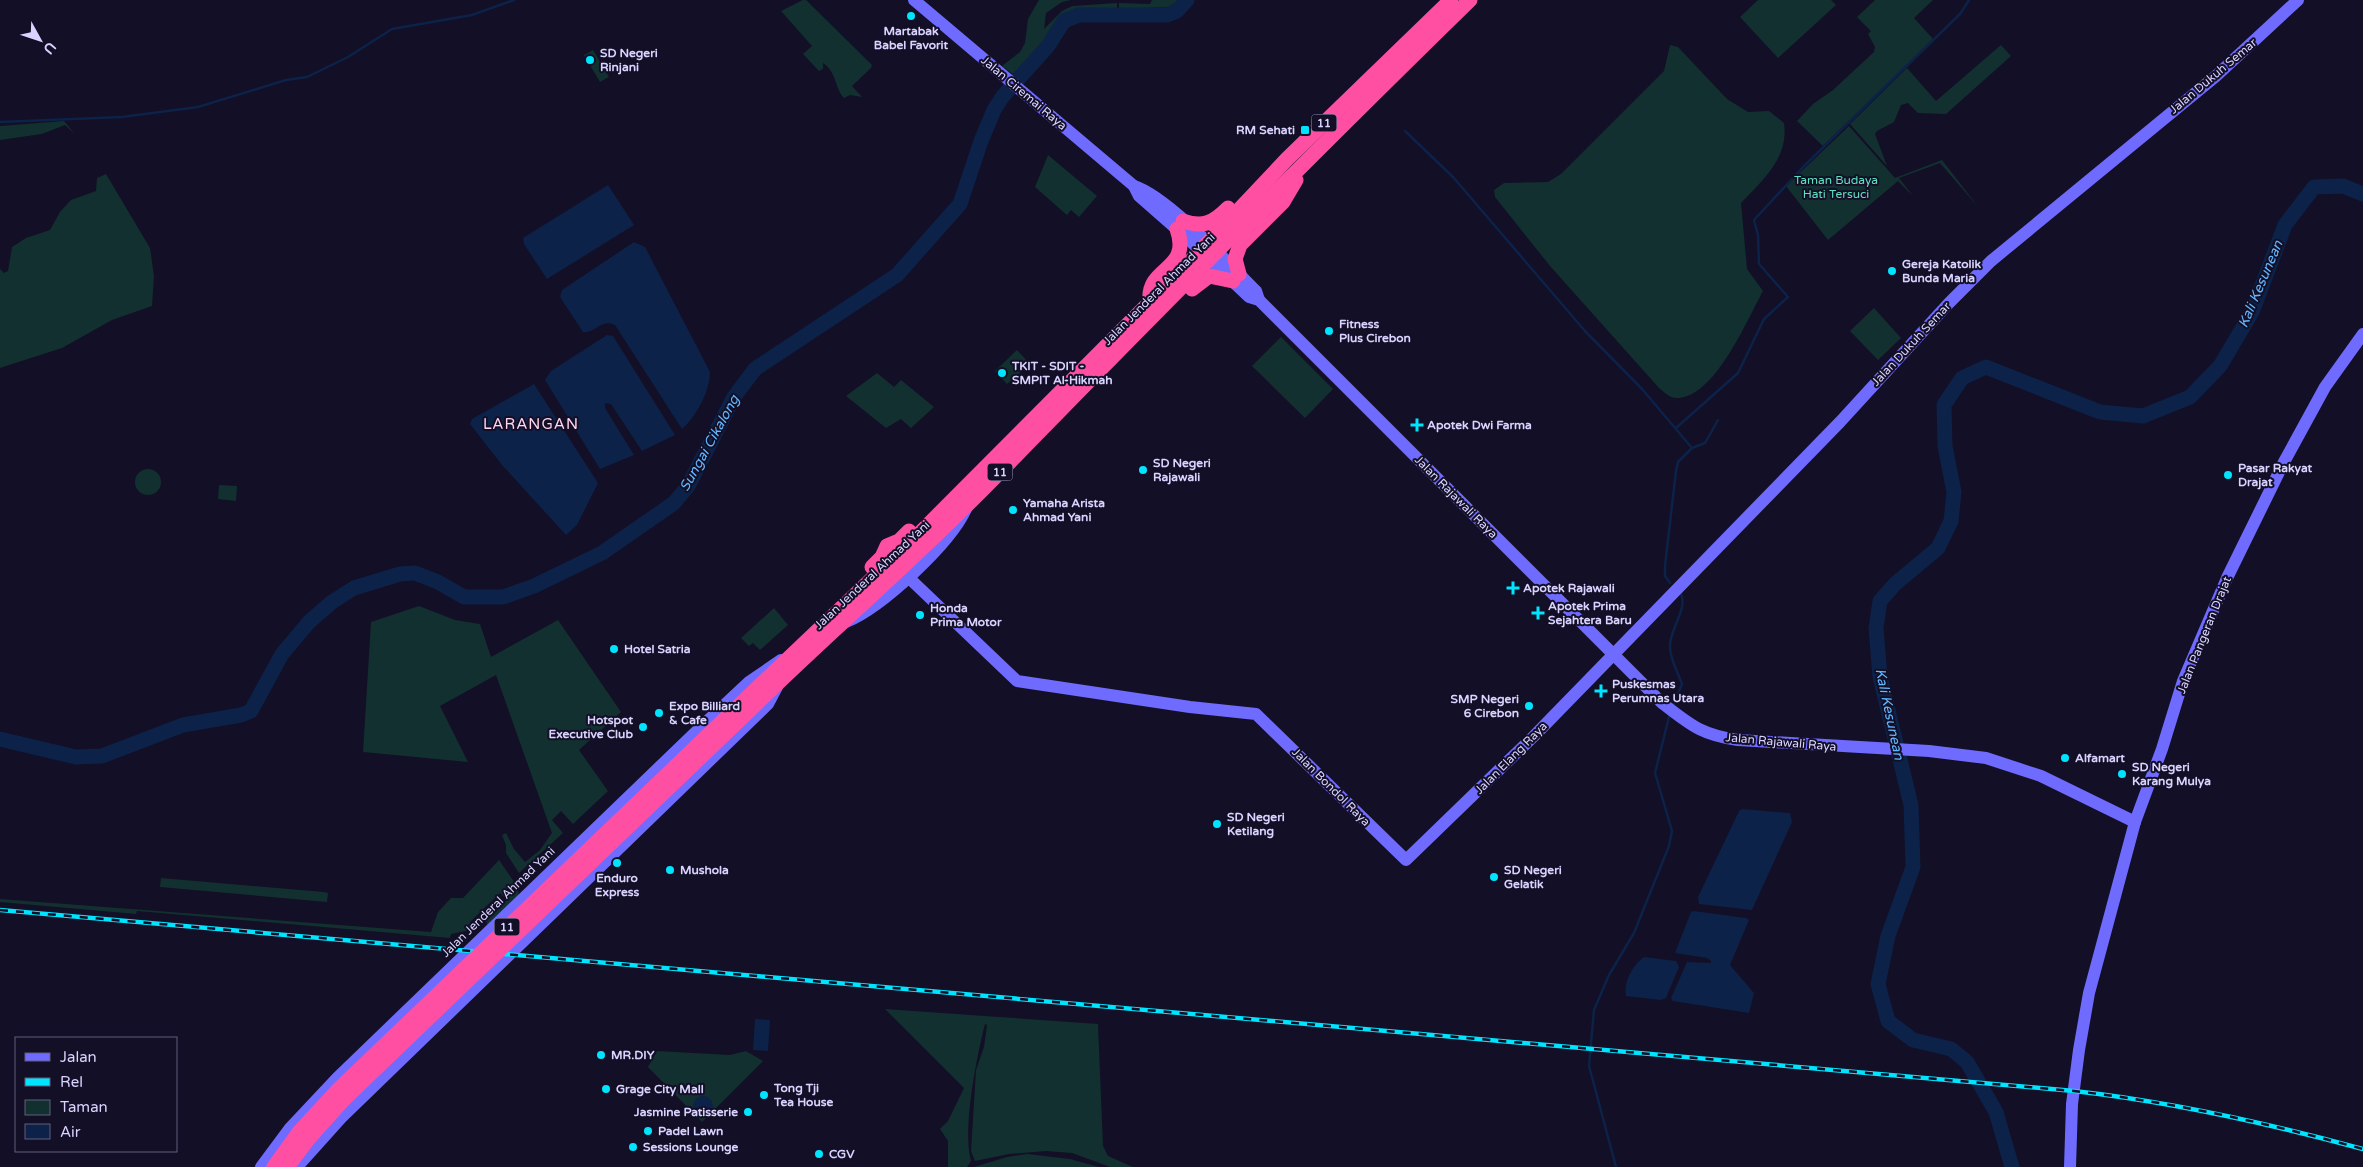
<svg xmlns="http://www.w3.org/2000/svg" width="2363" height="1167" font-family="'Varela Round',sans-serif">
	<rect width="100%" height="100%" fill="#130f26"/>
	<g fill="#12302f">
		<path d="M 803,0 L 806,0 L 872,65 L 871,68 L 852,86 L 862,97 L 850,95 L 844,98 C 834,87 837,72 823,63 L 823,69 L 819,71 L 803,54 L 812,46 L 781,11 Z"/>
		<path d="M 1039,0 L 1071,0 L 1062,2 L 1046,13 L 1044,29 L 1062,11 L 1072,6 L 1117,3 L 1117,9 C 1101,10 1080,6 1066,13 C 1047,21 1038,69 1014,75 L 1002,66 L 1020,52 L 1025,43 L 1028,19 Z"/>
		<path d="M 1152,0 L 1181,0 L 1168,7 L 1119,9 L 1119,3 L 1150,4 Z"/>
		<path d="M 1758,0 L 1831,0 L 1836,5 L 1778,58 L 1740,17 Z"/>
		<path d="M 1875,0 L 1933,0 L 1914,18 L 1933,39 L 1823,146 L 1797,121 L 1813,104 L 1833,90 L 1874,52 L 1875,47 L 1868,34 L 1871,31 L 1857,17 Z"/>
		<path d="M 1670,45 L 1678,47 L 1727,99 L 1748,112 L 1769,111 L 1784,123 C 1789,158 1763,180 1741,203 L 1747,269 L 1763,291 C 1747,320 1716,395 1679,398 C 1671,399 1665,393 1659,388 L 1550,266 L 1495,197 L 1494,190 L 1504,183 L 1548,182 L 1561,174 L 1664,71 Z"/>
		<path d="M 2001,45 L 2011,56 L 1946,114 L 1918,113 L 1908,103 L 1901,105 L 1894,122 L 1877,131 L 1875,134 L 1887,166 L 1850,124 L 1907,68 L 1936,101 Z"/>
		<path d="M 593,50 L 609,77 L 600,82 L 584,55 Z"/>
		<path d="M 64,121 L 75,134 L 65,125 L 42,134 L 0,140 L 0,126 Z"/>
		<path d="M 1849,126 L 1895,178 L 1942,160 L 1979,208 L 1940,163 L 1899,178 L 1913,196 L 1898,181 L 1828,240 L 1786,186 Z"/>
		<path d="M 1048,155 L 1097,196 L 1079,217 L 1071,210 L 1067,215 L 1035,187 Z"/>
		<path d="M 106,174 L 150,248 L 154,276 L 152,306 L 112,320 L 62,348 L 0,368 L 0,269 L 4,273 L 8,271 L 12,247 L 26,238 L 50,230 L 60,212 L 71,200 L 96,191 L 97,178 Z"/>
		<path d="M 1874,308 L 1901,338 L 1878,360 L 1850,331 Z"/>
		<path d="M 1281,337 L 1333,389 L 1305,418 L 1252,366 Z"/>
		<path d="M 1017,350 L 1030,364 L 1007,384 L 995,371 Z"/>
		<path d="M 877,373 L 894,387 L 901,380 L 934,407 L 911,428 L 901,419 L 886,428 L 846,396 Z"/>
		<circle cx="148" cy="482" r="13"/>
		<path d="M 219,485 L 237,486 L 236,501 L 218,499 Z"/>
		<path d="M 419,606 L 455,620 L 480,624 L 491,657 L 558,620 L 621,712 L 579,750 L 608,791 L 573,824 L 561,811 L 552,820 L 563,833 L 519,873 L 506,853 L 506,845 L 502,835 L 506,833 L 514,849 L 525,862 L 540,850 L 552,833 L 496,675 L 440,706 L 468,762 L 363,752 L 371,622 Z"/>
		<path d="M 774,608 L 788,625 L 760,650 L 753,643 L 749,646 L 741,638 Z"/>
		<path d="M 499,860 L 517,886 L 519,895 L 489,927 L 486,921 L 507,900 L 500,893 L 470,922 L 470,930 L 451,934 L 450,938 L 137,911 L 136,914 L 0,902 L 0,899 L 431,932 L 438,912 L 451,898 L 463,898 Z"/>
		<path d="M 161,878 L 324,892 L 328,893 L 327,902 L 160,887 Z"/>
		<path d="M 885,1009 L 1098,1024 L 1103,1146 L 1108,1156 L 1133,1167 L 1110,1167 L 1072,1153 L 1046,1151 L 1009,1154 L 975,1161 L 971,1151 L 976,1070 L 984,1047 L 987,1025 L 985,1024 C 977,1055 962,1130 971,1161 L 967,1167 L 948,1167 L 948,1141 L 940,1129 L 948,1121 L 964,1088 Z"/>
		<path d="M 657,1051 L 730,1055 L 746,1051 L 763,1061 L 702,1122 L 648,1067 Z"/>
		<path d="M 1027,1154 L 1070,1159 L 1099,1167 L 974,1167 L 1007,1157 Z"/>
	</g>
	<g fill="#0c2248">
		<path d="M 608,185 L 634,225 L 547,279 L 524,244 L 523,238 Z"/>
		<path d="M 634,242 L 645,247 L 710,372 C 710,391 696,417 682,429 L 615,325 C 601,318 595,334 583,332 L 560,297 L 562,290 Z"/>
		<path d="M 607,335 L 613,336 L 675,435 L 642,451 L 611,404 L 605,403 L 605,408 L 634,455 L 600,469 L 545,380 L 551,371 Z"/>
		<path d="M 534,384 L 598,483 L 577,525 L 566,535 L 502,465 L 470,424 L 472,419 Z"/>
		<path d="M 1742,809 L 1790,813 L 1792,822 L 1752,910 L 1699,904 L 1698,897 L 1739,811 Z"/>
		<path d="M 1694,911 L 1746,918 L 1749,920 L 1730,965 L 1754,993 L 1749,1013 L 1673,1001 L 1671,998 L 1687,962 L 1711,963 L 1711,961 L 1707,958 L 1675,953 L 1691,912 Z"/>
		<path d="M 1644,957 L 1676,961 L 1679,967 L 1666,998 L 1661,1000 L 1626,996 C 1623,982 1633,965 1644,957 Z"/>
		<path d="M 755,1019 L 770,1020 L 768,1051 L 753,1050 Z"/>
		<circle cx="703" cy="1106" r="10"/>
	</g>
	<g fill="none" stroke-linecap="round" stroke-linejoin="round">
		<g stroke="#0c2248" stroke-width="2.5">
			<path d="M 0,122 L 122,117 L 198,107 L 286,80 L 307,77 L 348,57 L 392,29 L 472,15 L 514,0"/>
			<path d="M 1405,131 L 1453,177 L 1585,331 L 1642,389 L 1692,448 L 1678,462 L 1676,471 L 1665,566 L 1665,576 L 1670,583"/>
			<path d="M 1676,428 L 1738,373 L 1764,319 L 1788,297 L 1759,264 L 1758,235 L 1754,220 L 1804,166 L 1960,14 L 1969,0"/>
			<path d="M 1692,448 L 1705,443 L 1718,420"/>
			<path d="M 1673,706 L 1682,684 C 1678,673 1670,659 1670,647 C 1669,629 1688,610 1681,594"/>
			<path d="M 1616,1167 L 1589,1066 L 1594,1010 L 1609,975 L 1634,933 L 1669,846 L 1672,831 L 1655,773 L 1670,713"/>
		</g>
		<g stroke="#0c2248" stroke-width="15">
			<path d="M 0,739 L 76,757 L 102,756 L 183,725 L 241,715 L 251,711 L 282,654 L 309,622 L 332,602 L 354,588 L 400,574 L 415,573 L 438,582 L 464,597 L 503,597 L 534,586 L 602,553 L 674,503 L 688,486 L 734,397 L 755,369 L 897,275 L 960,204 L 981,141 L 994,110 L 1003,96 L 1048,46 L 1064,21 L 1079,15 L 1167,15 L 1177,11 L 1187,0"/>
			<path d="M 2012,1167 L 1996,1112 L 1967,1062 L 1951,1049 L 1913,1040 L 1888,1021 L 1878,984 L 1888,936 L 1913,867 L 1911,805 L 1880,677 L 1876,628 L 1880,601 L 1895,584 L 1938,548 L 1951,521 L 1954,492 L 1945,446 L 1944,405 L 1962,378 L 1986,367 L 2100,412 L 2143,416 L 2190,397 L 2220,366 L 2252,312 L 2285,225 L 2314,187 L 2343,186 L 2363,194"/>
		</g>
		<g stroke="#6f6bff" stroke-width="12">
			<path d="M 914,0 L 1134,186 C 1168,197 1228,263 1256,291 L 1259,300"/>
			<path d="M 1134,186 L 1139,196 L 1188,239 L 1249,297 L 1259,300 L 1662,703 C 1691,725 1701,735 1738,740 L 1929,751 L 1986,758 L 2041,776 L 2135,822"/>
			<path d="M 908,577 L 1017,681 L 1190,707 L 1256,714 L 1406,860 L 1534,736 L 1840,422 L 1949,303 L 1991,261 L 2216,76 L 2298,0"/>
			<path d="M 846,622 C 882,607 950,544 966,509"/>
			<path d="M 261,1167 L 290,1128 L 337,1078 L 704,724 L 749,682 L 781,660"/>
			<path d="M 297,1167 L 341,1118 L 768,704 L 777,687"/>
			<path d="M 2070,1167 L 2072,1104 L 2079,1050 L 2089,993 L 2135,822 L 2162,749 L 2183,681 L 2227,578 L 2284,462 L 2325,387 L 2363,334"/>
		</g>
		<g stroke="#ff4fa3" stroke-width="15">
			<path d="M 1183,221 C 1203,228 1213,223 1228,208"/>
			<path d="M 1239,274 L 1235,259 L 1240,245 L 1283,202 L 1296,180"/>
			<path d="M 1192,289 L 1209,276 L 1233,281"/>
			<path d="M 1150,300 C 1147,266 1192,271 1177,229"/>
			<path d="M 872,567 L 882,557 L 887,546 L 899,541 L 909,531"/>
			<path d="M 749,696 L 916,537 L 1185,267 L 1287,159 L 1451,0"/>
			<path d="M 757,703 C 835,627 918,556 994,478 C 1151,317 1309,157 1470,0"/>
		</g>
		<defs>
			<path id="rail" d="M 0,910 L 2074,1091 C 2173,1102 2267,1123 2363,1149"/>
		</defs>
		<use href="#rail" stroke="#00e5ff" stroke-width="4.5"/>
		<use href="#rail" stroke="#130f26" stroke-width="2.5" stroke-dasharray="8" stroke-linecap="butt"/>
		<g stroke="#ff4fa3" stroke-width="15">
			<path d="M 274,1167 L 300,1131 L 337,1091 L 749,696"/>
			<path d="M 287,1167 L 309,1138 L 344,1099 L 757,703"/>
		</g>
	</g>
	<g fill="#00e5ff" stroke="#130f26" stroke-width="2">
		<circle cx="911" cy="16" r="5"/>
		<circle cx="590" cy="60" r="5"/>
		<rect x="1300" y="125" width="10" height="10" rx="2.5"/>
		<circle cx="1892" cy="271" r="5"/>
		<circle cx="1329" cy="331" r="5"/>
		<circle cx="1002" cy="373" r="5"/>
		<path d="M1414.5 417.5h5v5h5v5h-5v5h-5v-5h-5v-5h5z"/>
		<circle cx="1143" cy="470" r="5"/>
		<circle cx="2228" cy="475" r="5"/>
		<circle cx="1013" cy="510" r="5"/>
		<path d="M1510.5 580.5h5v5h5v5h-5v5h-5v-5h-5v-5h5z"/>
		<path d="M1535.5 605.5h5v5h5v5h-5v5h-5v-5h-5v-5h5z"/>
		<circle cx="920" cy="615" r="5"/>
		<circle cx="614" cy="649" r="5"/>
		<path d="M1598.5 683.5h5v5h5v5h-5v5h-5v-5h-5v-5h5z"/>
		<circle cx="1529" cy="706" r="5"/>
		<circle cx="659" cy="713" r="5"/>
		<circle cx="643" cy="727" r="5"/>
		<circle cx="2065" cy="758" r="5"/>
		<circle cx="2122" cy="774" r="5"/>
		<circle cx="1217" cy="824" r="5"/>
		<circle cx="617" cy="863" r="5"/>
		<circle cx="670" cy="870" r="5"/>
		<circle cx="1494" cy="877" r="5"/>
		<circle cx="601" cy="1055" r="5"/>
		<circle cx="606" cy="1089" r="5"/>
		<circle cx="764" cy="1095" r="5"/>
		<circle cx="748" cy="1112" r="5"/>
		<circle cx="648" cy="1131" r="5"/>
		<circle cx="633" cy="1147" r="5"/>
		<circle cx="819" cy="1154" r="5"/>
	</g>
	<g text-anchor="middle" stroke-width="4" stroke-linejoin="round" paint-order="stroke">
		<g fill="#130f26" stroke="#9e99be" stroke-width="1">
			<rect x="1311.5" y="114.5" width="25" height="17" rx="4"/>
			<rect x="987.5" y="463.5" width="25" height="17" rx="4"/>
			<rect x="494.5" y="918.5" width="25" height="17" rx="4"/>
		</g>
		<g font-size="11" font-weight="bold" fill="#d9d4ff">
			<text x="1324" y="127">11</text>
			<text x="1000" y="476">11</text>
			<text x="507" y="931">11</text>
		</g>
		<g font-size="12" font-weight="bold" fill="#d9d4ff" stroke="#130f26" text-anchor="start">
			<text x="911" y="35" text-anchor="middle">Martabak<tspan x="911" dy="14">Babel Favorit</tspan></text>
			<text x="600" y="57">SD Negeri<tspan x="600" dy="14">Rinjani</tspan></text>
			<text x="1295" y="134" text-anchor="end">RM Sehati</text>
			<text x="1902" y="268">Gereja Katolik<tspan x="1902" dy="14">Bunda Maria</tspan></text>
			<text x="1339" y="328">Fitness<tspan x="1339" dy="14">Plus Cirebon</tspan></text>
			<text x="1012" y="370">TKIT - SDIT -<tspan x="1012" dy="14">SMPIT Al-Hikmah</tspan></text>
			<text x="1427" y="429">Apotek Dwi Farma</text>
			<text x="1153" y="467">SD Negeri<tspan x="1153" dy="14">Rajawali</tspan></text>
			<text x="2238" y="472">Pasar Rakyat<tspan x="2238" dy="14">Drajat</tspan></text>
			<text x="1023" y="507">Yamaha Arista<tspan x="1023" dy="14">Ahmad Yani</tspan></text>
			<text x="1523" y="592">Apotek Rajawali</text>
			<text x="1548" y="610">Apotek Prima<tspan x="1548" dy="14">Sejahtera Baru</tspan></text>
			<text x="930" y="612">Honda<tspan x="930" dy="14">Prima Motor</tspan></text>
			<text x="624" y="653">Hotel Satria</text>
			<text x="1612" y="688">Puskesmas<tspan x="1612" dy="14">Perumnas Utara</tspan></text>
			<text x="1519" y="703" text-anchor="end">SMP Negeri<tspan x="1519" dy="14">6 Cirebon</tspan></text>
			<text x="669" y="710">Expo Billiard<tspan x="669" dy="14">&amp; Cafe</tspan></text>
			<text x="633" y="724" text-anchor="end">Hotspot<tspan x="633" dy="14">Executive Club</tspan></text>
			<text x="2075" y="762">Alfamart</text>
			<text x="2132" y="771">SD Negeri<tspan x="2132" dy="14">Karang Mulya</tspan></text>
			<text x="1227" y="821">SD Negeri<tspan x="1227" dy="14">Ketilang</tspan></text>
			<text x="680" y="874">Mushola</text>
			<text x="1504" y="874">SD Negeri<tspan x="1504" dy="14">Gelatik</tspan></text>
			<text x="617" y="882" text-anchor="middle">Enduro<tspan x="617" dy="14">Express</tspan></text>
			<text x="611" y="1059">MR.DIY</text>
			<text x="774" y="1092">Tong Tji<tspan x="774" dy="14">Tea House</tspan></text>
			<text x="616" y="1093">Grage City Mall</text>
			<text x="738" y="1116" text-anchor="end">Jasmine Patisserie</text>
			<text x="658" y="1135">Padel Lawn</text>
			<text x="643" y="1151">Sessions Lounge</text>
			<text x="829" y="1158">CGV</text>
		</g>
		<g font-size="12" fill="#d9d4ff" stroke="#130f26">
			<text transform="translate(2213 76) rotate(-40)" y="4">Jalan Dukuh Semar</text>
			<text transform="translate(1024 93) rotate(40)" y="4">Jalan Ciremai Raya</text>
			<text transform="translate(1159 289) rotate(-45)" y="4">Jalan Jenderal Ahmad Yani</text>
			<text transform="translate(1911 344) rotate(-47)" y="4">Jalan Dukuh Semar</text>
			<text transform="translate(1456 497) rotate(45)" y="4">Jalan Rajawali Raya</text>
			<text transform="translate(872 575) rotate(-43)" y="4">Jalan Jenderal Ahmad Yani</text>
			<text transform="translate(2204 635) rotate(-68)" y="4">Jalan Pangeran Drajat</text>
			<text transform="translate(1781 742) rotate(5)" y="4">Jalan Rajawali Raya</text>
			<text transform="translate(1511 758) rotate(-45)" y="4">Jalan Elang Raya</text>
			<text transform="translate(1331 787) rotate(45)" y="4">Jalan Bondol Raya</text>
			<text transform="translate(498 902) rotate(-44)" y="4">Jalan Jenderal Ahmad Yani</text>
		</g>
		<g font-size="12" fill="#5fe0c0" stroke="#130f26">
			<text x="1836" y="184">Taman Budaya<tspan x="1836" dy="14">Hati Tersuci</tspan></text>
		</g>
		<g font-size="14" font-style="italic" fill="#62b6ff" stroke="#130f26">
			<text transform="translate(2260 284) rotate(-67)" y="5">Kali Kesunean</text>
			<text transform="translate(709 443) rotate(-61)" y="5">Sungai Cikalong</text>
			<text transform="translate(1890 714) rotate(78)" y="5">Kali Kesunean</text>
		</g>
		<g font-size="15" letter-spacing="1" fill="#ffd6f0" stroke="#130f26">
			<text x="531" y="429">LARANGAN</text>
		</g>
	</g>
	<rect x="15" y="1037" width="162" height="115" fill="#130f26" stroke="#625e7d"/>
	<rect x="25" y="1053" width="25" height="8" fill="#6f6bff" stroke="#625e7d"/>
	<text x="60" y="1062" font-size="15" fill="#d9d4ff">Jalan</text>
	<rect x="25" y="1078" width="25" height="8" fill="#00e5ff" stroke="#625e7d"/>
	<text x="60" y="1087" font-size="15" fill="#d9d4ff">Rel</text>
	<rect x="25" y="1100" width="25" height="15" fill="#12302f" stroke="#625e7d"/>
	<text x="60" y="1112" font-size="15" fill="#d9d4ff">Taman</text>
	<rect x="25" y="1124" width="25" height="15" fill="#0c2248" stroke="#625e7d"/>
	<text x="60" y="1137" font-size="15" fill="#d9d4ff">Air</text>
	<g transform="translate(40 40) rotate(130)" stroke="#130f26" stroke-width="4" paint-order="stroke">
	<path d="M0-4L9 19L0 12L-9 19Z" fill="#d9d4ff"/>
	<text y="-8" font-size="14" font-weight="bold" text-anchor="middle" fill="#d9d4ff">U</text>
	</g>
</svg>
